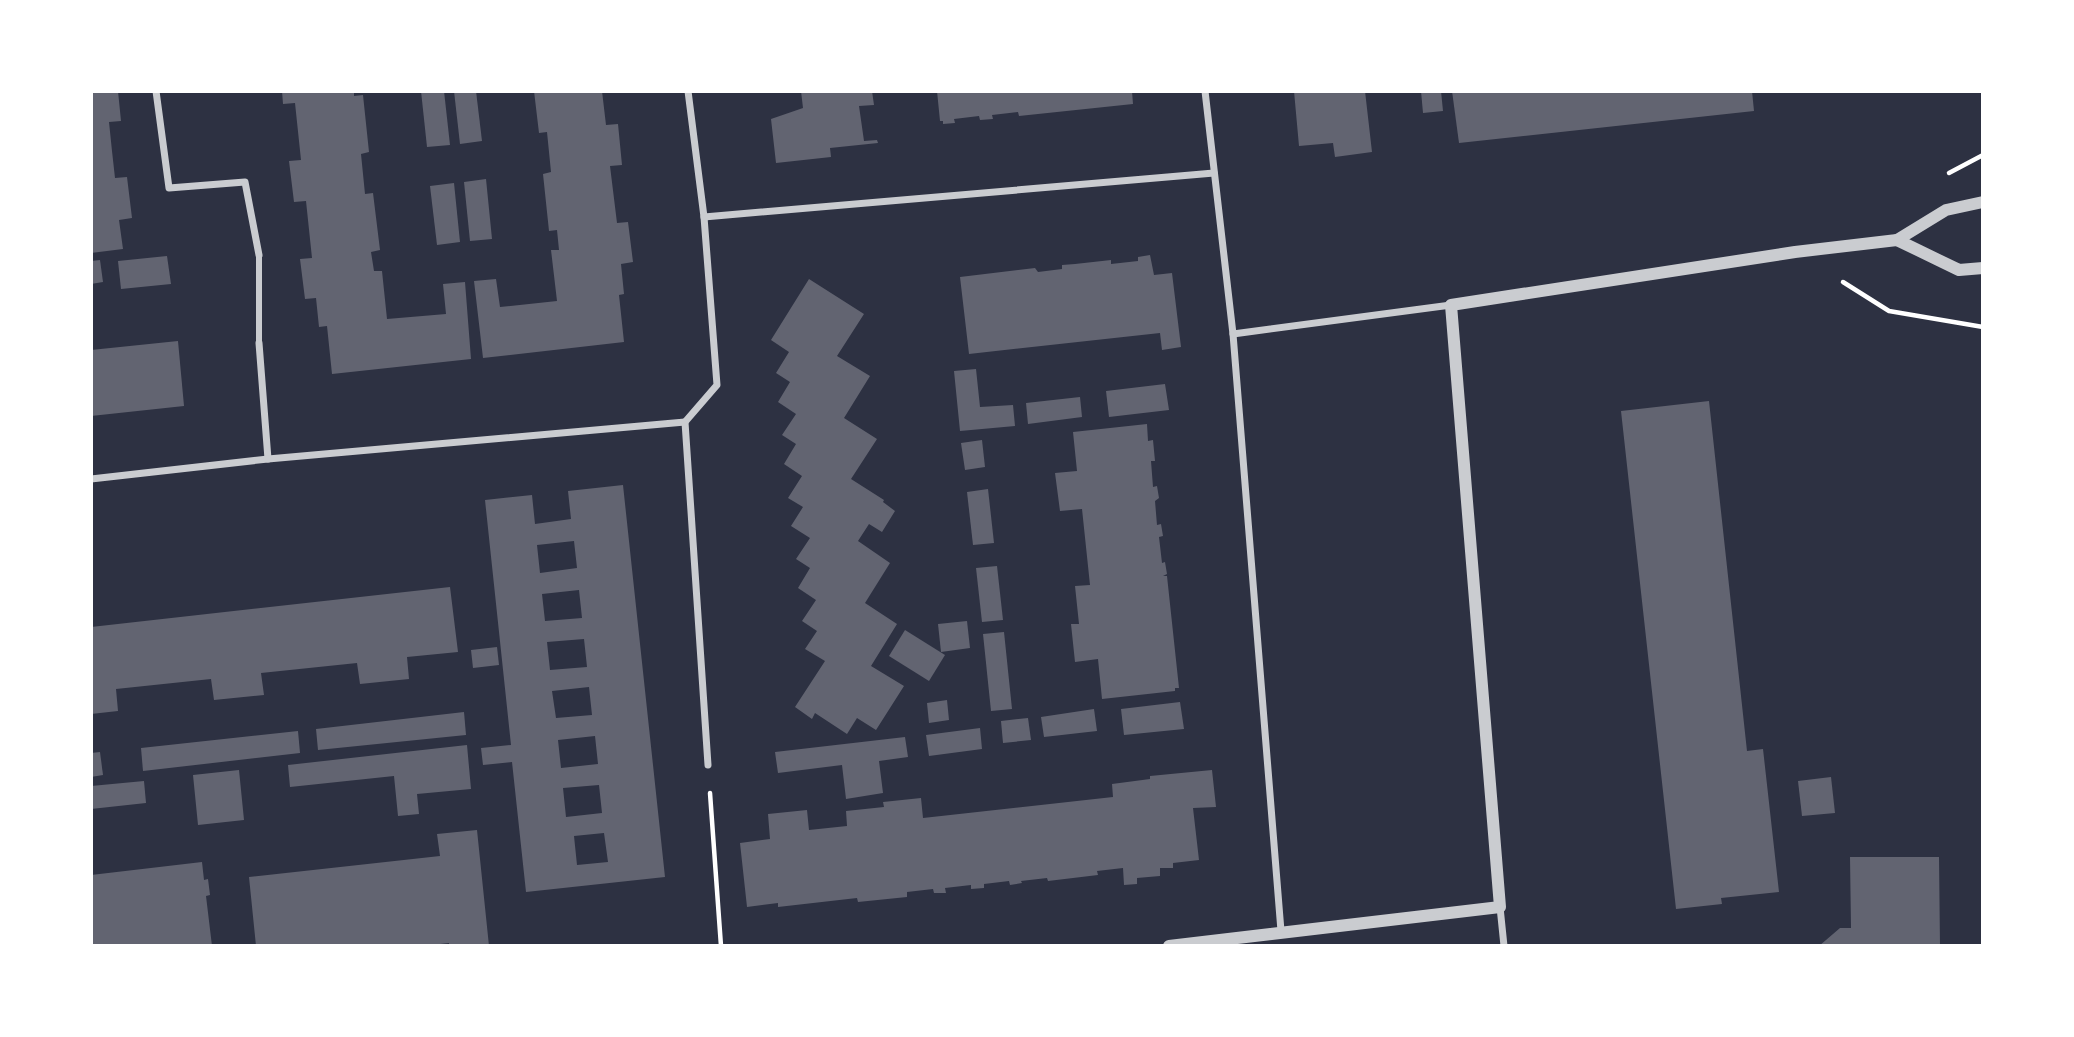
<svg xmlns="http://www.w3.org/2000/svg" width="2074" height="1037" font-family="Rubik,sans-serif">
	<rect width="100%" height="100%" fill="#2d3142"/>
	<g fill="#626471" fill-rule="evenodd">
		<path d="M 91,91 L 118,91 L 121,121 L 109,122 L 112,151 L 115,178 L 127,177 L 132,218 L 119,220 L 123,249 L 91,253 Z"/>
		<path d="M 282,91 L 354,91 L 354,96 L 363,95 L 369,152 L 361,154 L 365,194 L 373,193 L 380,250 L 371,252 L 374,271 L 382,271 L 387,319 L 446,314 L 443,284 L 465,282 L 471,359 L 332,374 L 327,326 L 319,327 L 316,298 L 305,299 L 300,259 L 312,258 L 306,201 L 294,202 L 289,161 L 301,160 L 295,103 L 283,104 Z"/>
		<path d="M 421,91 L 444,91 L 450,145 L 427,147 Z"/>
		<path d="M 454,91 L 476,91 L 482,141 L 460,144 Z"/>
		<path d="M 534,91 L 602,91 L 606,125 L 618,124 L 622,165 L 610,166 L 617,223 L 628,222 L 633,262 L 621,264 L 624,294 L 619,295 L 624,342 L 483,358 L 474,281 L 496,279 L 500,307 L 557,301 L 551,250 L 559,250 L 557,230 L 549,231 L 543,174 L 551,172 L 547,132 L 539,133 Z"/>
		<path d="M 801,91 L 872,91 L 874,105 L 859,106 L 864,141 L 877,140 L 878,143 L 830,148 L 831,157 L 776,163 L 771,119 L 803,108 Z"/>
		<path d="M 937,91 L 1132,91 L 1133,104 L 1019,116 L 1018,112 L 992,115 L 993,119 L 980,120 L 979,116 L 954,119 L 955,123 L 943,124 L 943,121 L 940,121 Z"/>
		<path d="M 1294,91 L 1365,91 L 1372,152 L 1335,157 L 1333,143 L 1299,146 Z"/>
		<path d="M 1421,91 L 1441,91 L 1443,111 L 1423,113 Z"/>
		<path d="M 1452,91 L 1752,91 L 1754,111 L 1459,143 Z"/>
		<path d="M 486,179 L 492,239 L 470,241 L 464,182 Z"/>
		<path d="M 454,183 L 460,242 L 437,245 L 430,186 Z"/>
		<path d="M 1150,255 L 1154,275 L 1172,273 L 1181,347 L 1162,350 L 1160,333 L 969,354 L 960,277 L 1035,268 L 1038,272 L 1062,269 L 1062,265 L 1075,264 L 1111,260 L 1111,264 L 1138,261 L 1138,257 Z"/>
		<path d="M 167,256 L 171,284 L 121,289 L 118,261 Z"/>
		<path d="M 100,260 L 103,282 L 91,284 L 91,261 Z"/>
		<path d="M 809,279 L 864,314 L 837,356 L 870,376 L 844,418 L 877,439 L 851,479 L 884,500 L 883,502 L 895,511 L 882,532 L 869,524 L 858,541 L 890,563 L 865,603 L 897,624 L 871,666 L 904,686 L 876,730 L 857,718 L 847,734 L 815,713 L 812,719 L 795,707 L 825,661 L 805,649 L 817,631 L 802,621 L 816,600 L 798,588 L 810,568 L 796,559 L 810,538 L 791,526 L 803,507 L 788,498 L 802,476 L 784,464 L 796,444 L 782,435 L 796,414 L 778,402 L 790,382 L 776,373 L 789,352 L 771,340 Z"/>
		<path d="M 178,341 L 184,406 L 91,416 L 91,350 Z"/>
		<path d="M 976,369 L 980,407 L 1013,405 L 1015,426 L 960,431 L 954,371 Z"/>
		<path d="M 1165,384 L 1169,410 L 1109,417 L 1106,391 Z"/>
		<path d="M 1080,397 L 1082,417 L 1028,424 L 1026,403 Z"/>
		<path d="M 1709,401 L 1747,751 L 1763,749 L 1779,892 L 1721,898 L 1722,904 L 1676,909 L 1621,411 Z"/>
		<path d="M 1147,424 L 1148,441 L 1153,440 L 1155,461 L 1151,461 L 1153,487 L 1157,486 L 1159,498 L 1155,501 L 1157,525 L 1161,524 L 1163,536 L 1159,537 L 1162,563 L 1165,562 L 1167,574 L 1163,576 L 1167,576 L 1179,688 L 1175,688 L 1175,691 L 1102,699 L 1098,659 L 1075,662 L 1071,624 L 1079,624 L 1075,586 L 1090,585 L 1082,509 L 1060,511 L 1055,473 L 1077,471 L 1073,432 Z"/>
		<path d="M 982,440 L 985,467 L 965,470 L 961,443 Z"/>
		<path d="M 623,485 L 665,877 L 526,892 L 512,762 L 483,765 L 481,748 L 511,745 L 485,500 L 532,495 L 535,524 L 571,519 L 568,491 ZM 574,541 L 577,568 L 540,573 L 537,545 ZM 579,590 L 582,618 L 545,621 L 542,594 ZM 584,639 L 587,667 L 550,670 L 547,642 ZM 589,687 L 592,715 L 556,718 L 552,691 ZM 595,736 L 598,764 L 561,768 L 558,740 ZM 599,785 L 602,813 L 566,817 L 563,788 ZM 604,833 L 608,862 L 577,865 L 574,836 Z"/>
		<path d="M 988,489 L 994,543 L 973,545 L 967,492 Z"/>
		<path d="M 997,566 L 1003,620 L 982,622 L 976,568 Z"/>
		<path d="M 450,587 L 458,652 L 407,657 L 409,679 L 360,684 L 357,663 L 261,673 L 264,695 L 214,700 L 211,679 L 116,689 L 118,711 L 91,714 L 91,627 Z"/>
		<path d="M 967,621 L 970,648 L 941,652 L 938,624 Z"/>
		<path d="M 905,630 L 945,655 L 929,681 L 889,656 Z"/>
		<path d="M 1004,632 L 1012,709 L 991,711 L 983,634 Z"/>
		<path d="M 497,647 L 499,665 L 473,668 L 471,650 Z"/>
		<path d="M 947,700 L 949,720 L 929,723 L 927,703 Z"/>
		<path d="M 1180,702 L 1184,729 L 1124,735 L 1121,709 Z"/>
		<path d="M 1094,709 L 1097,731 L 1044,737 L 1041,717 Z"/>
		<path d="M 464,712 L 466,735 L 318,750 L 316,729 Z"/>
		<path d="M 1028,718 L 1031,740 L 1003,743 L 1001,721 Z"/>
		<path d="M 980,728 L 982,749 L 929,756 L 926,735 Z"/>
		<path d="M 298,731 L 300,753 L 143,771 L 141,748 Z"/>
		<path d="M 905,737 L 908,757 L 879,761 L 883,793 L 846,799 L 842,765 L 778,773 L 775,752 Z"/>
		<path d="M 467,745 L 471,789 L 417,794 L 419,814 L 398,816 L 394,776 L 290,787 L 288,765 Z"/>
		<path d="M 100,752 L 103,775 L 91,777 L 91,753 Z"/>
		<path d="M 239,770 L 244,820 L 198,825 L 193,775 Z"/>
		<path d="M 1212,770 L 1216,807 L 1193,808 L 1199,860 L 1173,863 L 1173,868 L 1160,868 L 1160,876 L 1137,878 L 1137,884 L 1124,885 L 1123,868 L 1097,871 L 1098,875 L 1048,881 L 1047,878 L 1021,881 L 1022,883 L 1010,885 L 1009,881 L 984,884 L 984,888 L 971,889 L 971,885 L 945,888 L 946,893 L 934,893 L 933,889 L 907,892 L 907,897 L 858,902 L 857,898 L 778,907 L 778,903 L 747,907 L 740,843 L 770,839 L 768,814 L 807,810 L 809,830 L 847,826 L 846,811 L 884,807 L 883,802 L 921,798 L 923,818 L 1113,797 L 1112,784 L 1150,779 L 1150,776 Z"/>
		<path d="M 1831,777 L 1835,813 L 1802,816 L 1798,781 Z"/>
		<path d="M 144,781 L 146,803 L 91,809 L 91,786 Z"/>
		<path d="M 477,830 L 489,946 L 449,946 L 449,943 L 423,946 L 256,946 L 249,877 L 440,856 L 437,834 Z"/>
		<path d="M 1850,857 L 1939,857 L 1940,946 L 1819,946 L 1840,928 L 1851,928 Z"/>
		<path d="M 202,862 L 204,880 L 208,879 L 210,895 L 206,896 L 212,946 L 91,946 L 91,875 Z"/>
	</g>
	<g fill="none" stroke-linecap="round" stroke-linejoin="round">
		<g stroke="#fff" stroke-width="4.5">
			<path d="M 1949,173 L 1983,155"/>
			<path d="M 1843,282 L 1889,311 L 1983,327"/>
			<path d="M 710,793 L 721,946"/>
		</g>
		<path stroke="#caccd0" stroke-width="6" d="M 259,255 L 259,343"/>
		<g stroke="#caccd0" stroke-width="7">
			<path d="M 156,91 L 169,188 L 245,182 L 259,255"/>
			<path d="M 688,91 L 704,217 L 717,385 L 685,422 L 708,765"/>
			<path d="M 1205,91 L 1233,334 L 1281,931"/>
			<path d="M 704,217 L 1214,173"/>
			<path d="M 1233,334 L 1451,305"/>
			<path d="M 259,343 L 268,459"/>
			<path d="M 91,479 L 268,459 L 685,422"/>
			<path d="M 1500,907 L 1504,946"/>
		</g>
		<g stroke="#caccd0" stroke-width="12">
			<path d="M 1897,240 L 1959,270 L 1983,268"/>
			<path d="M 1169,946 L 1500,907 L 1451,305 L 1795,252 L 1897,240 L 1946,210 L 1983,202"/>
		</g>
	</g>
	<rect width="2074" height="1037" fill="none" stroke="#ffffff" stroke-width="186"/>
</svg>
